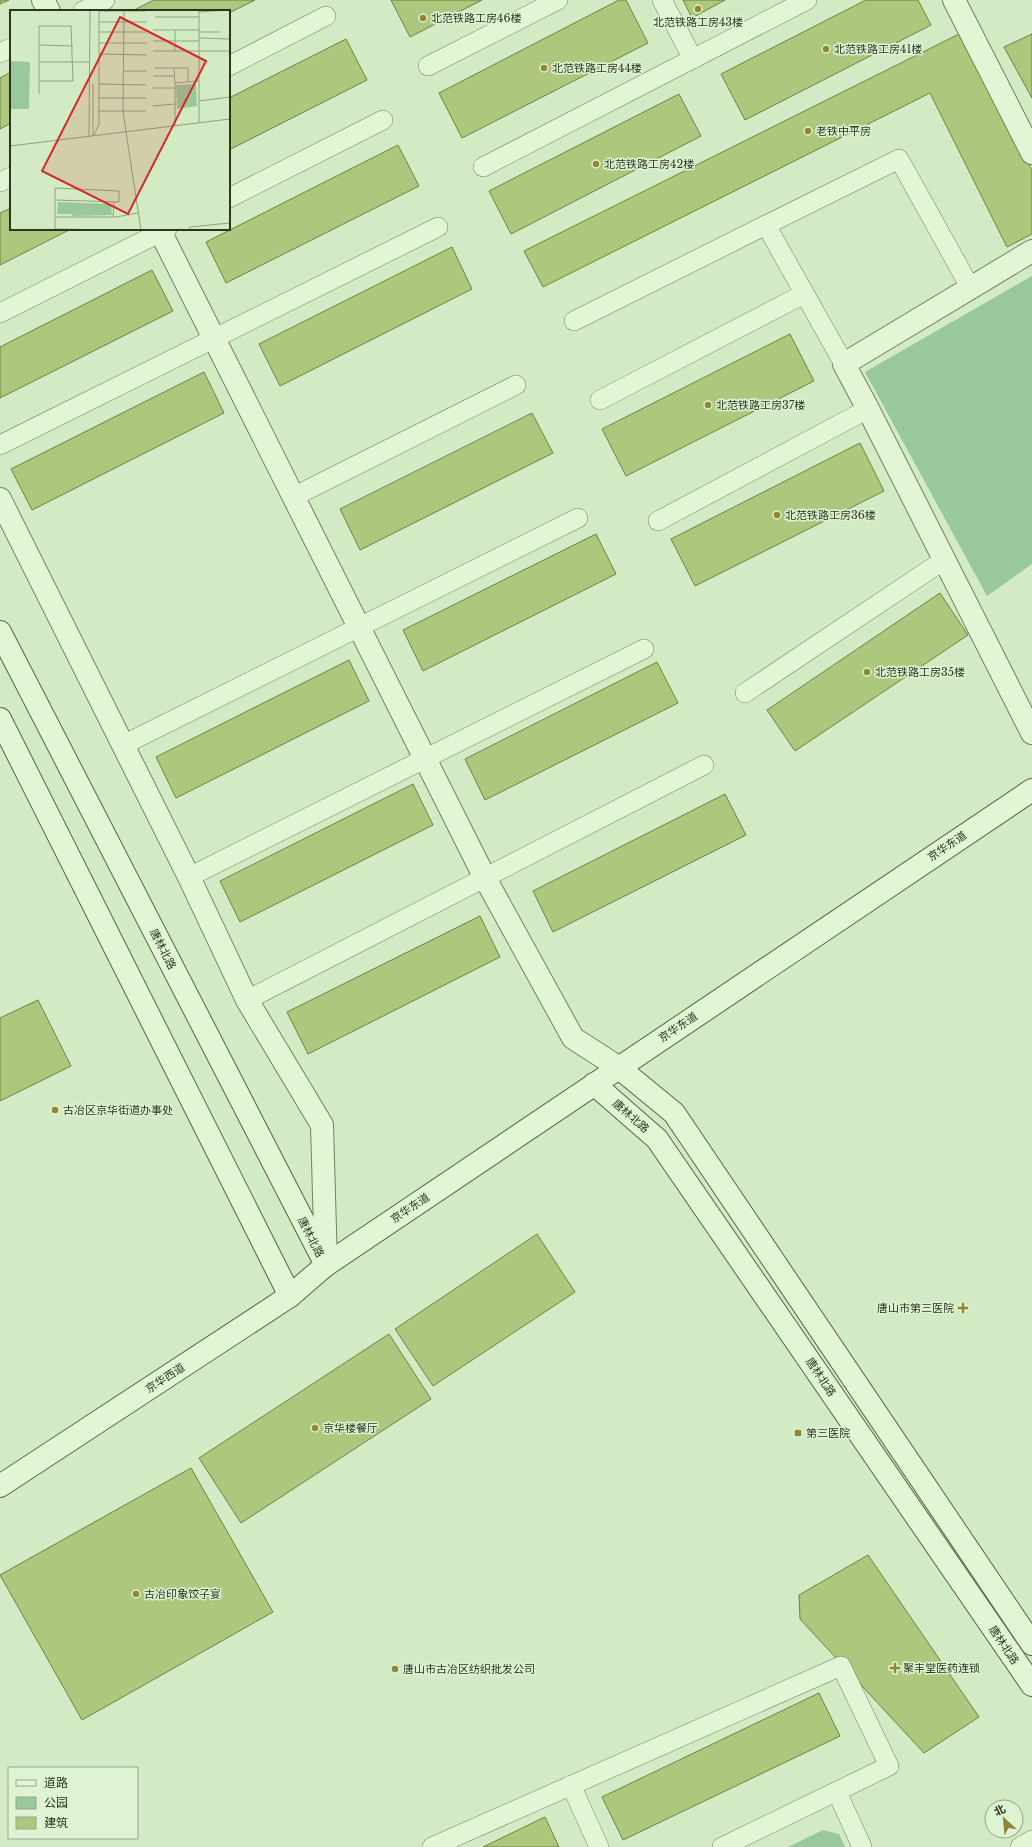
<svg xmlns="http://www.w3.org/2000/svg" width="1032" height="1847" font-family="'Libre Baskerville','Noto Sans SC',serif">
	<rect width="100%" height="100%" fill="#d2ebc4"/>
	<g fill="#98c89b">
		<path d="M 1032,276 L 1032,564 L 987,596 L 865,372 Z"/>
		<path d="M 823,1830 L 839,1834 L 845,1847 L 788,1847 Z"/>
	</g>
	<g fill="#adc77c" stroke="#6d8243">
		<path d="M 0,0 L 9,0 L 0,4 Z"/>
		<path d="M 154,0 L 255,0 L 229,13 L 229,11 L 132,11 Z"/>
		<path d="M 391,0 L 482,0 L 410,37 Z"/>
		<path d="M 619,0 L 626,0 L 648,43 L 462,138 L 439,93 Z"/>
		<path d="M 683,0 L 725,0 L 692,18 Z"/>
		<path d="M 866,0 L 918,0 L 931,25 L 745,120 L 721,74 Z"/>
		<path d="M 963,32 L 1032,170 L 1032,234 L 1007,247 L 930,93 L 543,287 L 524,251 Z"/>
		<path d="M 1032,34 L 1032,98 L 1004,47 Z"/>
		<path d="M 346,39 L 367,80 L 229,150 L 229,98 Z"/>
		<path d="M 11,72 L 11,123 L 0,129 L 0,78 Z"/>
		<path d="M 679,94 L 701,136 L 511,234 L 489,191 Z"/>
		<path d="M 398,145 L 419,186 L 226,283 L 206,242 Z"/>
		<path d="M 11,208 L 11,229 L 71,229 L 0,265 L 0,213 Z"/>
		<path d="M 452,247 L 472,289 L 280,386 L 259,344 Z"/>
		<path d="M 152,270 L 173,311 L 0,398 L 0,347 Z"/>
		<path d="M 790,334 L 814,381 L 626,476 L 602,429 Z"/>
		<path d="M 204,372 L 224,413 L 32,510 L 11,469 Z"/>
		<path d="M 532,413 L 553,453 L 360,550 L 340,509 Z"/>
		<path d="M 860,443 L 884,491 L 695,586 L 671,539 Z"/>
		<path d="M 596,534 L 616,574 L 423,671 L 403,630 Z"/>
		<path d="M 940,593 L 968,635 L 795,751 L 767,710 Z"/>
		<path d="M 349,660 L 369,701 L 176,798 L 156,757 Z"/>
		<path d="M 657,662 L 678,703 L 485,800 L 465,759 Z"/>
		<path d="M 413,784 L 433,825 L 240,922 L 220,881 Z"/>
		<path d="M 725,794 L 746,835 L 553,932 L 533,891 Z"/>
		<path d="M 480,916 L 500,957 L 308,1054 L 287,1012 Z"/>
		<path d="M 38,1000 L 71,1066 L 0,1101 L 0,1018 Z"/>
		<path d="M 537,1234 L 575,1292 L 433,1386 L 395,1329 Z"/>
		<path d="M 389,1334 L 431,1399 L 241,1523 L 199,1458 Z"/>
		<path d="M 191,1468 L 273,1612 L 82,1720 L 0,1575 Z"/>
		<path d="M 868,1555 L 979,1717 L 924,1753 L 800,1619 L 799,1595 Z"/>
		<path d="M 819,1693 L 840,1736 L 623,1840 L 602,1797 Z"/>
		<path d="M 545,1817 L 559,1847 L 483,1847 Z"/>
	</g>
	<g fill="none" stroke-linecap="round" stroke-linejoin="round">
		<defs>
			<g id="lane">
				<path d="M 662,0 L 693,59"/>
				<path d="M 83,11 L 105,0"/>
				<path d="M 0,53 L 11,48"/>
				<path d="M 229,66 L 326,16"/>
				<path d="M 428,66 L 558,0"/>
				<path d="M 483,167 L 807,0"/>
				<path d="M 0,182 L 11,177"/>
				<path d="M 229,198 L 383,120"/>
				<path d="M 766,225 L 899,159 L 970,287"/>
				<path d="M 0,313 L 167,229"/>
				<path d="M 574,321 L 766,225 L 844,364"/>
				<path d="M 600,400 L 804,294"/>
				<path d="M 0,445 L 438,227"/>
				<path d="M 293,497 L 516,385"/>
				<path d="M 658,521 L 868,409"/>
				<path d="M 745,693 L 944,560"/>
				<path d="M 123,745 L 578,518"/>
				<path d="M 189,877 L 644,649"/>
				<path d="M 247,1000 L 704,765"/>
				<path d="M 571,1785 L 599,1847"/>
				<path d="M 837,1792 L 862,1847"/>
				<path d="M 432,1847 L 841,1666 L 889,1766 L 722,1847"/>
				<path d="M 1020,1847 L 1032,1840"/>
			</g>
			<g id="street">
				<path d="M 43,0 L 49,11"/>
				<path d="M 954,0 L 1032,153"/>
				<path d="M 159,229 L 485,878 L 573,1038 L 618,1067"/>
				<path d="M 1032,251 L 844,364 L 868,409 L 1032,733"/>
				<path d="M 0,499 L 189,877 L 247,1000 L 322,1125 L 326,1265"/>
			</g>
			<g id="secondary">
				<path d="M 0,632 L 326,1265"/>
				<path d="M 0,719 L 290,1296"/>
				<path d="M 618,1067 L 674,1113 L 1032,1644"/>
				<path d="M 594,1084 L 657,1139 L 1032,1685"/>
				<path d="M 0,1486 L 290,1296 L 326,1265 L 1032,790"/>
			</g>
		</defs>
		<use href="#lane" stroke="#71845b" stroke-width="20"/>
		<use href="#street" stroke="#71845b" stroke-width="24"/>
		<use href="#secondary" stroke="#55663f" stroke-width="24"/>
		<use href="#lane" stroke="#e2f6d6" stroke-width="19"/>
		<use href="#street" stroke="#e2f6d6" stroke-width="22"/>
		<use href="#secondary" stroke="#e2f6d6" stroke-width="22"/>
	</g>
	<g fill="#8f882f" stroke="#def3d3" stroke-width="1.5">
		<circle cx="698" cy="9" r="4"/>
		<circle cx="423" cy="18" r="4"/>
		<circle cx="826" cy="49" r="4"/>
		<circle cx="544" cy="68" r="4"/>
		<circle cx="808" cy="131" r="4"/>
		<circle cx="596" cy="164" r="4"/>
		<circle cx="708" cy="405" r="4"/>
		<circle cx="777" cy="515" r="4"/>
		<circle cx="867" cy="672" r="4"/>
		<circle cx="55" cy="1110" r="4"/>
		<path d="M961 1302h4v4h4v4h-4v4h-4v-4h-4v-4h4z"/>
		<circle cx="315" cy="1428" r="4"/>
		<rect x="794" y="1429" width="8" height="8" rx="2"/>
		<circle cx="136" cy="1594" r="4"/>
		<path d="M893 1662h4v4h4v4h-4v4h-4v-4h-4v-4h4z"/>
		<circle cx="395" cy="1669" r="4"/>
	</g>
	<g text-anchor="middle" stroke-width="3" stroke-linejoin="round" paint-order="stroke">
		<g font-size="11" fill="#2c351e" stroke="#def3d3" text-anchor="start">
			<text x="431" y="22">北范铁路工房46楼</text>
			<text x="698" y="26" text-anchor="middle">北范铁路工房43楼</text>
			<text x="834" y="53">北范铁路工房41楼</text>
			<text x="552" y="72">北范铁路工房44楼</text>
			<text x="816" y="135">老铁中平房</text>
			<text x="604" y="168">北范铁路工房42楼</text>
			<text x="716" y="409">北范铁路工房37楼</text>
			<text x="785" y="519">北范铁路工房36楼</text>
			<text x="875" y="676">北范铁路工房35楼</text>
			<text x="63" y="1114">古冶区京华街道办事处</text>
			<text x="954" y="1312" text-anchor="end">唐山市第三医院</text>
			<text x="323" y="1432">京华楼餐厅</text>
			<text x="806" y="1437">第三医院</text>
			<text x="144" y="1598">古冶印象饺子宴</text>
			<text x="903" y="1672">聚丰堂医药连锁</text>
			<text x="403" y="1673">唐山市古冶区纺织批发公司</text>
		</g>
		<g font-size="11" fill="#2c351e" stroke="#def3d3">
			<text transform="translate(947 846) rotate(-34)" y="4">京华东道</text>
			<text transform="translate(163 949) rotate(63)" y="4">唐林北路</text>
			<text transform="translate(678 1027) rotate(-34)" y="4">京华东道</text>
			<text transform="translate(631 1116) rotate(41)" y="4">唐林北路</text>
			<text transform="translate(410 1208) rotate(-34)" y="4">京华东道</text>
			<text transform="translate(311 1237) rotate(63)" y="4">唐林北路</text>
			<text transform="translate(821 1377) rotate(56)" y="4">唐林北路</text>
			<text transform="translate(165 1378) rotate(-33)" y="4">京华西道</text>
			<text transform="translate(1004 1645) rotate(56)" y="4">唐林北路</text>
		</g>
	</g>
	<g transform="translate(10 10)">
		<rect width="220" height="220" fill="#d2ebc4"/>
		<path d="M 0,51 L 20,52 L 19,99 L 0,99 ZM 186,74 L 187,96 L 167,99 L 166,75 ZM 48,192 L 101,194 L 102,205 L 62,206 L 62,204 L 47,204 Z" fill="#98c89b"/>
		<path fill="none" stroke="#90a282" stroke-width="1" d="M 114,0 L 113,101 L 116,122M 89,1 L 136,1M 189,2 L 218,0M 145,7 L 189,7M 89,12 L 137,12M 143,20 L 189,20M 165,20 L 165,41M 89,22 L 136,22M 189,22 L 210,22M 189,28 L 220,29M 143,31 L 189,31M 89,33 L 137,33M 29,35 L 63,36M 143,41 L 220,41M 89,44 L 137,45M 29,52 L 80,52M 144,58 L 164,58 L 165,73M 164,58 L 178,58 L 178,72M 113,61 L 137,61M 143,66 L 164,66M 29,71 L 63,71 L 61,16 L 29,16 L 29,84M 83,74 L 83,126M 89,74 L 136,75M 143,78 L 165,78M 88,88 L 136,88M 189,91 L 220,87M 143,96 L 165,94M 88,101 L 136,101M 189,113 L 189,0M 165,116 L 165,73 L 189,71M 116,122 L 131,220M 84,125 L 89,114 L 89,0M 79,127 L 80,0M 0,136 L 220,109M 45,190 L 109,192 L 109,181 L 45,178 L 45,219 L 107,220M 45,207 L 106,207 L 128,203M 103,207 L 104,192M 179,220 L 180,217 L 220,213"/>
		<path fill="#d62828" fill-opacity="0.15" stroke="#d62828" stroke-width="2" d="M 110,7 L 196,51 L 118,204 L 32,161 Z"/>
		<rect width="220" height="220" fill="none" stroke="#2c351e" stroke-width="2"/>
	</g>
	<rect x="8" y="1767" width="130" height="72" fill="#def3d3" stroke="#97a78b"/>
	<rect x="16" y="1780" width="20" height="6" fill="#e2f6d6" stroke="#97a78b"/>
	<text x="44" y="1787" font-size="12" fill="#2c351e">道路</text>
	<rect x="16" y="1797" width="20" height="12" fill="#98c89b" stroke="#97a78b"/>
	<text x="44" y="1807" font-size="12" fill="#2c351e">公园</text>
	<rect x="16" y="1817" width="20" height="12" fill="#adc77c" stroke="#97a78b"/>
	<text x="44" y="1827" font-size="12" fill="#2c351e">建筑</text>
	<g transform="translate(1004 1819) rotate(333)"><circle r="19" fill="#def3d3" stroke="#97a78b"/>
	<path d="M0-3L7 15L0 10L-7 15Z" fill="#8f882f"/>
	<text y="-6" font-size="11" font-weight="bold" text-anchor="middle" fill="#2c351e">北</text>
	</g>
</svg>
